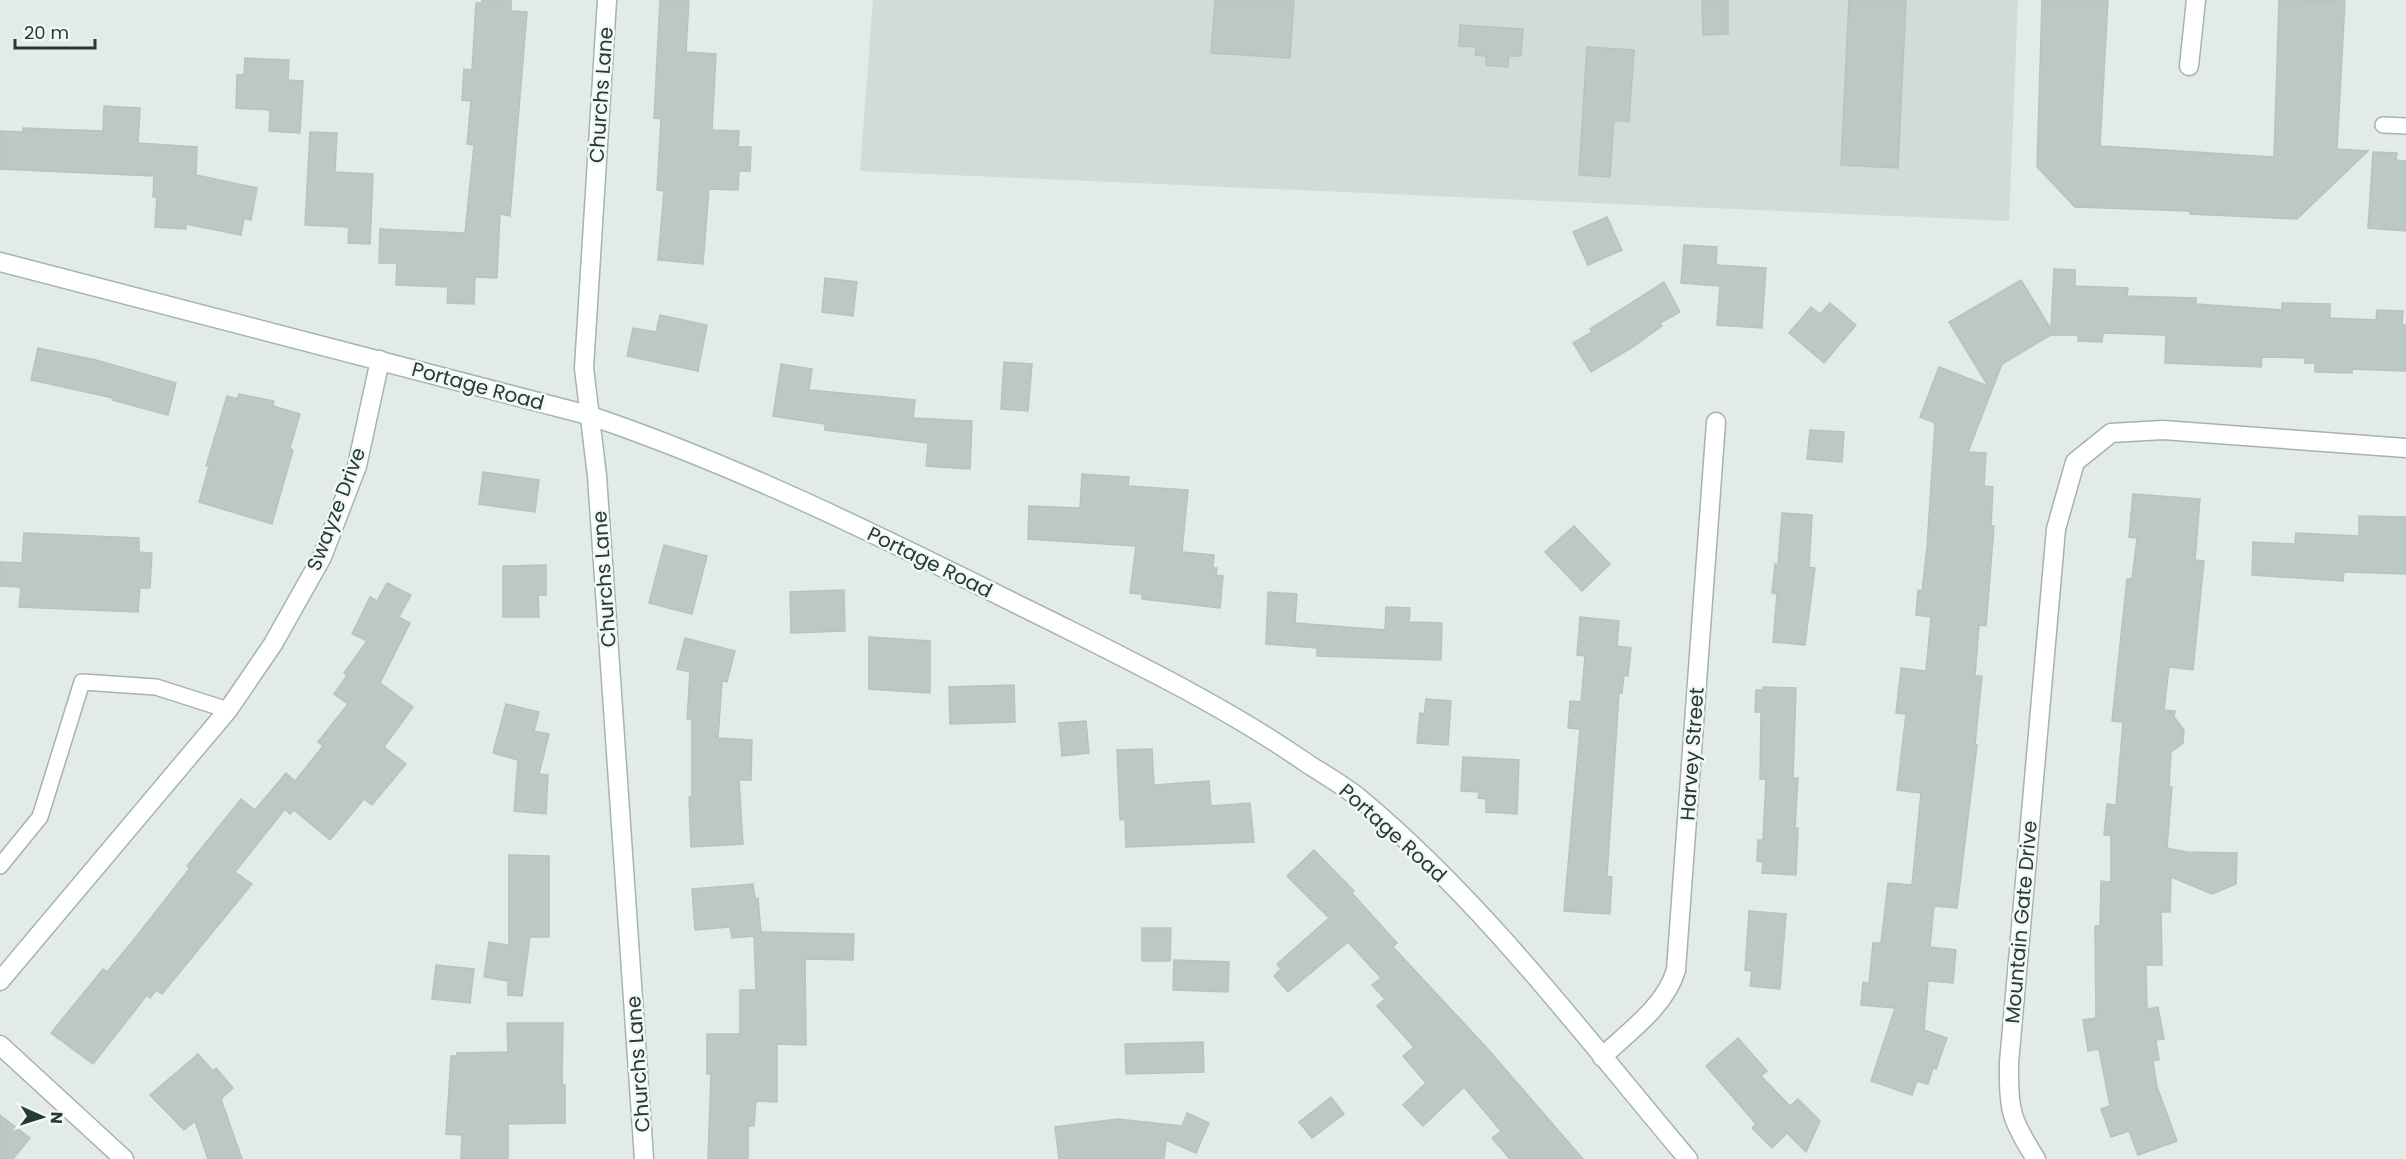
<svg xmlns="http://www.w3.org/2000/svg" width="2406" height="1159" font-family="Poppins,sans-serif">
	<rect width="100%" height="100%" fill="#e3ebe8"/>
	<path fill="#d1dbd7" d="M 873,0 L 2018,0 L 2009,221 L 860,171 Z"/>
	<g fill="#bbc8c4" stroke="#b6c4bf" stroke-width="1.5">
		<path d="M 482,0 L 511,0 L 511,11 L 527,12 L 510,216 L 500,214 L 497,278 L 475,277 L 474,304 L 447,303 L 448,287 L 396,285 L 397,263 L 379,263 L 380,229 L 465,233 L 474,145 L 467,144 L 471,101 L 462,100 L 464,69 L 472,70 L 476,3 L 482,3 Z"/>
		<path d="M 660,0 L 689,0 L 686,52 L 716,54 L 712,130 L 739,131 L 738,147 L 751,147 L 750,171 L 739,171 L 738,190 L 709,189 L 703,264 L 658,260 L 664,191 L 657,190 L 661,119 L 654,118 Z"/>
		<path d="M 1215,0 L 1294,0 L 1290,58 L 1211,53 Z"/>
		<path d="M 1702,0 L 1728,0 L 1728,34 L 1703,35 Z"/>
		<path d="M 1849,0 L 1906,0 L 1898,168 L 1841,165 Z"/>
		<path d="M 2042,0 L 2108,0 L 2100,146 L 2274,157 L 2279,0 L 2345,1 L 2337,149 L 2368,151 L 2297,219 L 2190,214 L 2190,211 L 2075,207 L 2037,167 Z"/>
		<path d="M 1460,25 L 1523,29 L 1521,56 L 1509,56 L 1508,67 L 1486,65 L 1486,56 L 1475,55 L 1476,47 L 1459,46 Z"/>
		<path d="M 1587,47 L 1634,50 L 1629,122 L 1614,120 L 1610,177 L 1579,175 Z"/>
		<path d="M 245,58 L 289,60 L 288,80 L 303,81 L 300,133 L 269,131 L 270,110 L 236,108 L 237,75 L 244,75 Z"/>
		<path d="M 104,106 L 140,108 L 138,143 L 197,147 L 196,175 L 257,188 L 251,220 L 244,218 L 241,235 L 186,224 L 186,229 L 155,227 L 157,197 L 153,197 L 154,176 L 0,169 L 0,131 L 23,132 L 23,128 L 103,131 Z"/>
		<path d="M 310,132 L 337,133 L 335,172 L 373,174 L 370,244 L 348,243 L 349,227 L 305,225 Z"/>
		<path d="M 2373,152 L 2397,153 L 2396,160 L 2406,161 L 2406,231 L 2368,228 Z"/>
		<path d="M 1607,217 L 1622,250 L 1588,265 L 1573,232 Z"/>
		<path d="M 1684,245 L 1717,247 L 1716,265 L 1766,268 L 1762,328 L 1717,325 L 1720,286 L 1681,283 Z"/>
		<path d="M 2054,269 L 2075,270 L 2075,286 L 2128,288 L 2127,296 L 2196,298 L 2196,304 L 2282,310 L 2282,303 L 2330,304 L 2330,318 L 2376,320 L 2377,310 L 2403,311 L 2402,324 L 2406,325 L 2406,371 L 2352,369 L 2352,373 L 2315,372 L 2315,363 L 2305,363 L 2305,358 L 2262,357 L 2261,367 L 2165,363 L 2166,335 L 2103,333 L 2102,342 L 2078,341 L 2078,335 L 2051,335 L 2002,364 L 1968,452 L 1986,453 L 1984,486 L 1993,487 L 1991,526 L 1994,526 L 1986,626 L 1979,625 L 1975,676 L 1982,676 L 1975,745 L 1977,745 L 1957,908 L 1934,906 L 1930,947 L 1956,950 L 1953,983 L 1928,981 L 1924,1030 L 1947,1038 L 1936,1069 L 1933,1068 L 1928,1084 L 1917,1081 L 1912,1095 L 1871,1081 L 1895,1008 L 1861,1005 L 1863,982 L 1869,983 L 1873,943 L 1881,943 L 1888,883 L 1912,885 L 1921,793 L 1897,790 L 1906,714 L 1896,713 L 1901,668 L 1926,671 L 1931,617 L 1916,615 L 1918,590 L 1922,591 L 1927,547 L 1935,423 L 1920,417 L 1939,367 L 1988,386 L 1949,322 L 2021,280 L 2051,329 Z"/>
		<path d="M 825,278 L 857,282 L 853,316 L 822,312 Z"/>
		<path d="M 1664,282 L 1680,312 L 1660,323 L 1662,326 L 1631,348 L 1591,372 L 1573,343 L 1592,332 L 1590,329 Z"/>
		<path d="M 1830,303 L 1856,325 L 1824,363 L 1789,333 L 1811,307 L 1820,314 Z"/>
		<path d="M 660,315 L 707,325 L 698,371 L 627,356 L 633,328 L 656,332 Z"/>
		<path d="M 38,348 L 96,360 L 176,383 L 168,415 L 112,400 L 113,398 L 31,380 Z"/>
		<path d="M 1004,362 L 1032,364 L 1028,411 L 1001,409 Z"/>
		<path d="M 781,364 L 812,369 L 809,390 L 915,400 L 913,418 L 972,421 L 970,469 L 926,466 L 928,443 L 825,430 L 825,424 L 773,416 Z"/>
		<path d="M 239,394 L 274,401 L 273,406 L 300,414 L 290,448 L 293,450 L 272,524 L 199,502 L 209,466 L 206,466 L 227,396 L 237,399 Z"/>
		<path d="M 1810,430 L 1844,432 L 1842,462 L 1807,459 Z"/>
		<path d="M 483,472 L 539,480 L 535,512 L 479,504 Z"/>
		<path d="M 1082,474 L 1129,477 L 1128,486 L 1188,490 L 1182,552 L 1214,555 L 1213,568 L 1217,568 L 1216,575 L 1223,576 L 1220,608 L 1142,599 L 1142,594 L 1130,593 L 1136,546 L 1028,539 L 1029,506 L 1080,508 Z"/>
		<path d="M 2133,494 L 2200,499 L 2195,560 L 2204,561 L 2193,670 L 2169,667 L 2164,710 L 2175,711 L 2174,717 L 2184,730 L 2183,743 L 2171,752 L 2169,787 L 2172,787 L 2167,848 L 2187,852 L 2237,853 L 2236,884 L 2212,894 L 2171,877 L 2170,912 L 2161,912 L 2162,965 L 2146,965 L 2147,1009 L 2158,1007 L 2164,1039 L 2156,1040 L 2159,1060 L 2153,1061 L 2157,1087 L 2177,1141 L 2138,1155 L 2129,1131 L 2111,1137 L 2101,1109 L 2110,1106 L 2099,1049 L 2088,1051 L 2083,1020 L 2096,1018 L 2095,926 L 2100,926 L 2101,881 L 2111,882 L 2111,835 L 2104,835 L 2107,804 L 2116,805 L 2123,722 L 2112,721 L 2127,579 L 2132,579 L 2137,538 L 2129,537 Z"/>
		<path d="M 1782,513 L 1812,515 L 1809,567 L 1815,568 L 1805,645 L 1773,642 L 1777,594 L 1772,593 L 1775,564 L 1778,565 Z"/>
		<path d="M 2359,516 L 2406,517 L 2406,574 L 2344,572 L 2343,581 L 2252,575 L 2253,542 L 2295,544 L 2296,533 L 2359,536 Z"/>
		<path d="M 1574,526 L 1610,564 L 1582,591 L 1545,552 Z"/>
		<path d="M 24,533 L 139,538 L 139,552 L 152,553 L 150,588 L 140,588 L 138,612 L 19,607 L 21,587 L 0,586 L 0,562 L 22,563 Z"/>
		<path d="M 664,545 L 707,556 L 692,614 L 649,603 Z"/>
		<path d="M 546,565 L 546,595 L 538,595 L 539,617 L 503,617 L 503,566 Z"/>
		<path d="M 387,583 L 411,595 L 399,617 L 410,623 L 380,683 L 413,707 L 384,747 L 406,764 L 372,805 L 364,799 L 330,840 L 294,810 L 290,814 L 285,809 L 235,872 L 252,884 L 162,994 L 156,990 L 150,998 L 147,995 L 93,1064 L 51,1033 L 103,969 L 107,972 L 132,942 L 190,868 L 187,866 L 241,799 L 255,810 L 286,773 L 295,781 L 323,746 L 318,742 L 348,704 L 334,694 L 347,676 L 344,673 L 367,641 L 352,634 L 370,597 L 377,601 Z"/>
		<path d="M 844,590 L 845,631 L 791,633 L 790,592 Z"/>
		<path d="M 1268,592 L 1297,594 L 1295,623 L 1385,630 L 1386,607 L 1410,608 L 1409,622 L 1442,623 L 1441,660 L 1317,656 L 1317,648 L 1266,644 Z"/>
		<path d="M 1580,617 L 1619,621 L 1617,646 L 1631,648 L 1628,676 L 1624,675 L 1622,693 L 1619,693 L 1607,876 L 1612,877 L 1610,914 L 1564,911 L 1580,729 L 1568,728 L 1570,701 L 1581,702 L 1585,656 L 1577,655 Z"/>
		<path d="M 869,637 L 930,641 L 930,693 L 869,689 Z"/>
		<path d="M 685,638 L 735,651 L 727,682 L 722,681 L 718,738 L 752,740 L 751,780 L 739,780 L 743,844 L 691,847 L 689,797 L 692,796 L 692,720 L 687,719 L 690,672 L 677,669 Z"/>
		<path d="M 1014,685 L 1015,722 L 950,724 L 949,687 Z"/>
		<path d="M 1763,687 L 1796,688 L 1793,778 L 1798,778 L 1795,828 L 1798,828 L 1796,875 L 1762,873 L 1763,862 L 1757,861 L 1758,840 L 1763,840 L 1766,779 L 1760,779 L 1761,712 L 1755,712 L 1756,690 L 1763,690 Z"/>
		<path d="M 1426,699 L 1451,701 L 1448,745 L 1417,743 L 1420,713 L 1424,714 Z"/>
		<path d="M 506,704 L 539,712 L 534,731 L 549,734 L 539,774 L 548,775 L 546,814 L 514,811 L 518,760 L 493,753 Z"/>
		<path d="M 1086,721 L 1089,753 L 1062,756 L 1059,723 Z"/>
		<path d="M 1152,749 L 1154,785 L 1209,781 L 1211,806 L 1250,803 L 1254,842 L 1126,847 L 1125,819 L 1120,820 L 1117,750 Z"/>
		<path d="M 1463,757 L 1519,760 L 1517,814 L 1486,812 L 1486,799 L 1478,798 L 1479,792 L 1461,791 Z"/>
		<path d="M 1314,850 L 1354,891 L 1352,893 L 1397,943 L 1393,947 L 1487,1048 L 1583,1159 L 1510,1159 L 1492,1138 L 1501,1131 L 1464,1087 L 1423,1126 L 1403,1105 L 1426,1083 L 1403,1056 L 1414,1047 L 1377,1006 L 1385,999 L 1372,985 L 1381,978 L 1348,942 L 1288,992 L 1274,976 L 1281,969 L 1277,964 L 1329,918 L 1287,876 Z"/>
		<path d="M 509,855 L 549,856 L 549,937 L 530,937 L 522,996 L 508,995 L 508,981 L 484,977 L 489,942 L 509,945 Z"/>
		<path d="M 753,884 L 755,899 L 758,898 L 761,932 L 854,934 L 853,960 L 805,959 L 806,1045 L 777,1044 L 777,1102 L 756,1101 L 754,1126 L 748,1126 L 748,1159 L 708,1159 L 711,1074 L 707,1074 L 707,1034 L 740,1034 L 740,990 L 756,990 L 754,936 L 732,938 L 730,927 L 695,930 L 692,889 Z"/>
		<path d="M 1749,911 L 1786,914 L 1780,989 L 1750,986 L 1752,971 L 1745,970 Z"/>
		<path d="M 1142,928 L 1171,928 L 1170,961 L 1142,961 Z"/>
		<path d="M 1174,960 L 1229,962 L 1228,992 L 1173,990 Z"/>
		<path d="M 436,965 L 474,969 L 470,1003 L 432,999 Z"/>
		<path d="M 507,1023 L 563,1023 L 562,1085 L 565,1085 L 565,1123 L 508,1124 L 508,1159 L 461,1159 L 462,1135 L 446,1134 L 451,1056 L 457,1056 L 457,1053 L 508,1052 Z"/>
		<path d="M 1738,1038 L 1767,1071 L 1761,1076 L 1790,1106 L 1798,1099 L 1820,1121 L 1806,1152 L 1787,1133 L 1772,1148 L 1752,1128 L 1756,1124 L 1706,1066 Z"/>
		<path d="M 1203,1042 L 1204,1072 L 1126,1074 L 1125,1044 Z"/>
		<path d="M 198,1054 L 213,1071 L 216,1068 L 233,1088 L 221,1099 L 242,1159 L 208,1159 L 195,1121 L 184,1130 L 150,1095 Z"/>
		<path d="M 1331,1097 L 1344,1114 L 1312,1138 L 1299,1122 Z"/>
		<path d="M 1187,1113 L 1209,1123 L 1196,1153 L 1166,1140 L 1164,1159 L 1059,1159 L 1055,1127 L 1118,1119 L 1182,1126 Z"/>
		<path d="M 0,1115 L 30,1138 L 13,1159 L 0,1159 Z"/>
	</g>
	<g fill="none" stroke-linecap="round" stroke-linejoin="round">
		<defs>
			<g id="lane">
				<path d="M 2383,125 L 2406,126"/>
				<path d="M 0,866 L 40,817 L 82,682 L 156,687 L 228,710"/>
			</g>
			<g id="street">
				<path d="M 2189,66 L 2196,0"/>
				<path d="M 0,1045 L 124,1159"/>
				<path d="M 1602,1057 C 1629,1031 1665,1007 1676,970 L 1716,422"/>
				<path d="M 2036,1159 C 2011,1120 2008,1110 2009,1063 L 2056,529 L 2075,462 L 2111,433 L 2163,430 L 2406,448"/>
			</g>
			<g id="secondary">
				<path d="M 607,0 L 584,368 L 597,476 L 644,1159"/>
				<path d="M 0,262 L 588,415 C 748,469 897,545 1047,619 C 1137,664 1226,707 1308,764 C 1325,775 1343,785 1359,798 C 1484,902 1584,1036 1688,1159"/>
				<path d="M 0,981 L 228,710 L 273,644 L 322,557 L 357,466 L 380,360"/>
			</g>
		</defs>
		<use href="#lane" stroke="#a6b2af" stroke-width="18"/>
		<use href="#street" stroke="#a6b2af" stroke-width="21"/>
		<use href="#secondary" stroke="#a2b6b1" stroke-width="21"/>
		<use href="#lane" stroke="#fff" stroke-width="15"/>
		<use href="#street" stroke="#fff" stroke-width="18"/>
		<use href="#secondary" stroke="#fff" stroke-width="18"/>
	</g>
	<g text-anchor="middle" stroke-width="5" stroke-linejoin="round" paint-order="stroke">
		<g font-size="20" fill="#243a37" stroke="#f3f8f6">
			<text transform="translate(601 95) rotate(-86)" y="7">Churchs Lane</text>
			<text transform="translate(478 386) rotate(15)" y="7">Portage Road</text>
			<text transform="translate(336 509) rotate(-69)" y="7">Swayze Drive</text>
			<text transform="translate(930 562) rotate(26)" y="7">Portage Road</text>
			<text transform="translate(604 579) rotate(-94)" y="7">Churchs Lane</text>
			<text transform="translate(1692 754) rotate(-86)" y="7">Harvey Street</text>
			<text transform="translate(1393 833) rotate(42)" y="7">Portage Road</text>
			<text transform="translate(2021 922) rotate(-85)" y="7">Mountain Gate Drive</text>
			<text transform="translate(638 1064) rotate(-94)" y="7">Churchs Lane</text>
		</g>
	</g>
	<g transform="translate(42 1117) rotate(93)" stroke="#f3f8f6" stroke-width="4.5" paint-order="stroke">
	<path d="M0-4.5L10 22L0 15L-10 22Z" fill="#243a37"/>
	<text y="-9" font-size="16" font-weight="bold" text-anchor="middle" fill="#243a37">N</text>
	</g>
	<path d="M15 39v9h80v-9" fill="none" stroke="#243a37" stroke-width="3"/>
	<text x="24" y="39" font-size="18" fill="#243a37" stroke="#f3f8f6" stroke-width="4.5" paint-order="stroke">20 m</text>
</svg>
